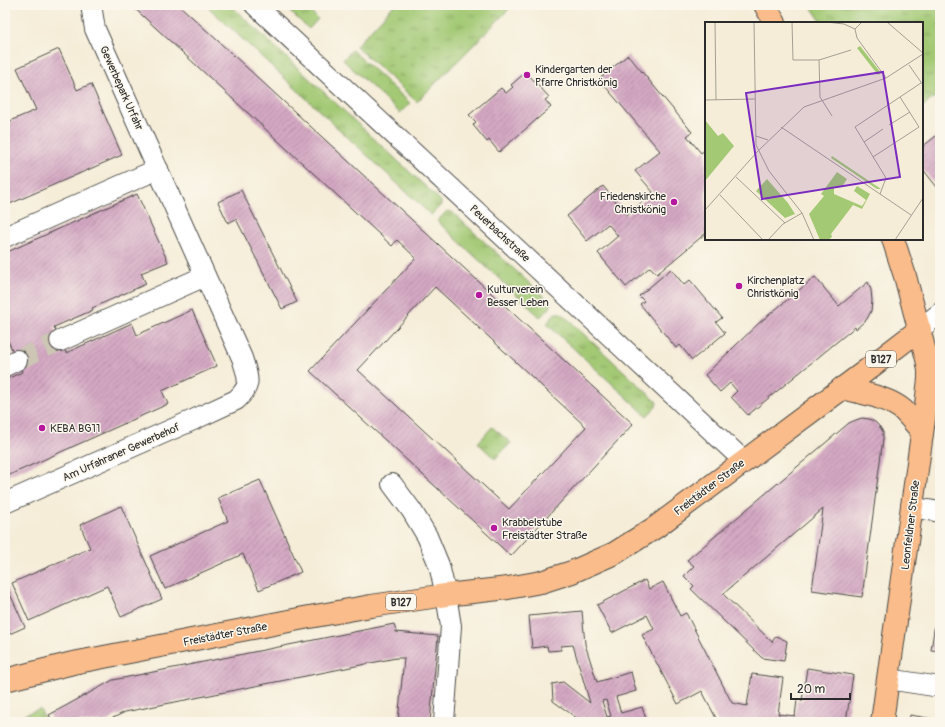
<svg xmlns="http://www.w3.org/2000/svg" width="945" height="727" font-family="Pangolin,sans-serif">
	<defs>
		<pattern id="grass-tufts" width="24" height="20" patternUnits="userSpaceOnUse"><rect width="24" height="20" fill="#a3c974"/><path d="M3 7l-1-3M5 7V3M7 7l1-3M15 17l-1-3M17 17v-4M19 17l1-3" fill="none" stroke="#85a35f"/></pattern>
		<pattern id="building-hatch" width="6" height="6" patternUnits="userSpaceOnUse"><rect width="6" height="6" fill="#d4a8c3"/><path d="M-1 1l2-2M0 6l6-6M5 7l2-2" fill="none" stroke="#ac899f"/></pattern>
	</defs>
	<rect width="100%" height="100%" fill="#fbf7ec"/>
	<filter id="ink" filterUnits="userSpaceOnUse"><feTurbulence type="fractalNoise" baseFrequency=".025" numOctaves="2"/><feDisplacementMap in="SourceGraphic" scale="8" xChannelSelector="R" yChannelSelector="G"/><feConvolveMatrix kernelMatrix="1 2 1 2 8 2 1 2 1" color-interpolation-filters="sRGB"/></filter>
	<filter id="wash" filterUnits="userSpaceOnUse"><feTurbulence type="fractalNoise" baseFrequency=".012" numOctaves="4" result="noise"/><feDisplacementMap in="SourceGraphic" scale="16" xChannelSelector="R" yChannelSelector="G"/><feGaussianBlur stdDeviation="0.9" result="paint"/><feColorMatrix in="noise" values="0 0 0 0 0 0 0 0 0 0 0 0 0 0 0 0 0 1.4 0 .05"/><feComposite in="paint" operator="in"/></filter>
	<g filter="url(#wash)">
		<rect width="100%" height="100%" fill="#f5edd8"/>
		<g fill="url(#grass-tufts)" stroke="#677a50">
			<path d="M 206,5 L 230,5 L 441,201 L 441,205 L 431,215 Z"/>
			<path d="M 283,5 L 304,5 L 318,19 L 309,29 Z"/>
			<path d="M 394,5 L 513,5 L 417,102 L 356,46 Z"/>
			<path d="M 810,5 L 935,5 L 940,12 L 940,93 L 922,107 L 922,23 L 822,23 Z"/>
			<path d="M 352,50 L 410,103 L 400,113 L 343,60 Z"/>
			<path d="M 447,211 L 452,212 L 551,303 L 550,308 L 540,317 L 437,221 Z"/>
			<path d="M 555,313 L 561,313 L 657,402 L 656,407 L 647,416 L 547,324 Z"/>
			<path d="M 492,427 L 511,443 L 495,459 L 478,443 Z"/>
			<path d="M 40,709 L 46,722 L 19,722 L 17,717 Z"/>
		</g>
		<g id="blocks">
			<g fill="url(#building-hatch)" fill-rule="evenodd">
				<path d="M 131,5 L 179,5 L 633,424 L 511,556 L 310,371 L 416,258 L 397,240 L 392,246 ZM 435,287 L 586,427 L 509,509 L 358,370 Z"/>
				<path d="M 59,49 L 77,90 L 91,84 L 122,155 L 5,206 L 5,123 L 36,110 L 17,68 Z"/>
				<path d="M 628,55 L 692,132 L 687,136 L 701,153 L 706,149 L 706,233 L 657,274 L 650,267 L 626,287 L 598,253 L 618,236 L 608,224 L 587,241 L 567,216 L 603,186 L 627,215 L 653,192 L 635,171 L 660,151 L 599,79 Z"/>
				<path d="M 526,72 L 549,97 L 545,100 L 551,107 L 499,152 L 489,140 L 487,142 L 473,125 L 476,122 L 469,115 L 501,88 L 506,93 L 513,87 L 511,85 Z"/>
				<path d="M 940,133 L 940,191 L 922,168 L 922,147 Z"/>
				<path d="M 241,190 L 297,302 L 282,309 L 236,219 L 228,223 L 218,202 Z"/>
				<path d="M 137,194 L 168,262 L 141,273 L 146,284 L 92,308 L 93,310 L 54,327 L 66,353 L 132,323 L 137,335 L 192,310 L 217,366 L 162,391 L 168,404 L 5,477 L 5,380 L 22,372 L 5,334 L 5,253 Z"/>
				<path d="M 671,269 L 684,285 L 690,280 L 722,318 L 716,322 L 725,333 L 692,360 L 680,345 L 676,348 L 640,304 L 644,301 L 639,296 Z"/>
				<path d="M 815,277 L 839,306 L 868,282 L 871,290 L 872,301 L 871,311 L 867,319 L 856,329 L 855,327 L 748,415 L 731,397 L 737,391 L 730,383 L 720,392 L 705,375 L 759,323 Z"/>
				<path d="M 862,418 L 869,419 L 875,422 L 880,427 L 883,432 L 883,439 L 862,597 L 812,590 L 823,509 L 723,594 L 772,642 L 776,636 L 787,641 L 784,661 L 762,658 L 691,589 L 694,586 L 684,576 L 694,566 L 687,560 L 849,423 L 856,420 Z"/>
				<path d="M 260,480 L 301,572 L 259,590 L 243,554 L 165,589 L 150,556 L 228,521 L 218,498 Z"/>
				<path d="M 121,506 L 162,599 L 121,617 L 107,586 L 29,621 L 12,583 L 90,548 L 80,525 Z"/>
				<path d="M 645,580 L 649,589 L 663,582 L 680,616 L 686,613 L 732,703 L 747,706 L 752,674 L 783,678 L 778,714 L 795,716 L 797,700 L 802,701 L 807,668 L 853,675 L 846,722 L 718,722 L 702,691 L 678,704 L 642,635 L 654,629 L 647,615 L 612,633 L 597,605 Z"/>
				<path d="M 5,583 L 25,627 L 5,636 Z"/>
				<path d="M 939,597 L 940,597 L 940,651 L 931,650 Z"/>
				<path d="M 582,611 L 585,644 L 597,682 L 631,672 L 636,691 L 616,697 L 621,713 L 642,707 L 647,722 L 581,722 L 581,721 L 553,701 L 552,684 L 563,682 L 590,703 L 573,645 L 561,646 L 561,650 L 548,651 L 547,646 L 532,648 L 529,616 ZM 606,700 L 611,716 L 607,717 L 602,701 Z"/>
				<path d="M 394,624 L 396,632 L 438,636 L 430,722 L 398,722 L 404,658 L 396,658 L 125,712 L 105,722 L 53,722 L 49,715 L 113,680 Z"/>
				<path d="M 910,715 L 940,720 L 940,722 L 909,722 Z"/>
			</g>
		</g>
	</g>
	<g filter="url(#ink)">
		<use href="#blocks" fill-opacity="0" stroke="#494845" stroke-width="1"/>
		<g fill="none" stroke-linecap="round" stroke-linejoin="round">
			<path stroke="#cdc6b5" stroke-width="20" stroke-dasharray="20 10" stroke-linecap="butt" d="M 17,360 L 60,341"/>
			<defs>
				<g id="minor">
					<path d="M 255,5 L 744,461"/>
					<path d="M 5,237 L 158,169"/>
					<path d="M 920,329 L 940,313"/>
					<path d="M 60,341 L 205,276"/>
					<path d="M 5,366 L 17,360"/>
					<path d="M 392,484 L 412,511 L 427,536 L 439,565 L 446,595 L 451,626 L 444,722"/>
					<path d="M 5,503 L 193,420 L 236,400 C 253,385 248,377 242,358 L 95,29 L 92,11 L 92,5"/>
					<path d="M 911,507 L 940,512"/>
					<path d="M 888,679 L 940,687"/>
				</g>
				<g id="major">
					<path d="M 765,5 L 775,23"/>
					<path d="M 842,388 C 861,393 888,397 903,410 C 910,417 916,425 922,431"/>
					<path d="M 5,680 L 73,663 L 304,618 L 371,606 L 446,595 L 508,588 L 541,582 L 572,572 L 615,553 L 656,527 L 863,373 L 920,329"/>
					<path d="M 882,722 L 926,405 L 929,379 L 929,370 L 927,359 L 905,276 L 893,239"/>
				</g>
			</defs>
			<use href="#minor" stroke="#494845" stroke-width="22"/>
			<use href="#major" stroke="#494845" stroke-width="24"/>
			<use href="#minor" stroke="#fff" stroke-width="20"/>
			<use href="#major" stroke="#f9bc8a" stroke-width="22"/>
		</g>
	</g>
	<g fill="#b5179e" stroke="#fbf7ec" stroke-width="1.5">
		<circle cx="527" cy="75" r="4"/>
		<circle cx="674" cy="202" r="4"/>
		<circle cx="739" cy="286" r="4"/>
		<circle cx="479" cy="295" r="4"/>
		<circle cx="42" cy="428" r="4"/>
		<circle cx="494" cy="528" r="4"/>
	</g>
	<g text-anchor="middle" stroke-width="3" stroke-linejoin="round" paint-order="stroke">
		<g fill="#fbf7ec" stroke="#696865" stroke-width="1">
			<rect x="866" y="351" width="30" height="16" rx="3"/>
			<rect x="386" y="594" width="30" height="16" rx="3"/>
		</g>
		<g font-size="10" font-weight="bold" fill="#2b2b2b">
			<text x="881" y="363">B127</text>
			<text x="401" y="606">B127</text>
		</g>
		<g font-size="11" fill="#2b2b2b" stroke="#fbf7ec" text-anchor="start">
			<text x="535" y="73">Kindergarten der<tspan x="535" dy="13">Pfarre Christkönig</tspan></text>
			<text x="666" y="200" text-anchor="end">Friedenskirche<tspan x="666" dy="13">Christkönig</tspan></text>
			<text x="747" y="284">Kirchenplatz<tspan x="747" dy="13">Christkönig</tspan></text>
			<text x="487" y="293">Kulturverein<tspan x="487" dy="13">Besser Leben</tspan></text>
			<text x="50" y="432">KEBA BG11</text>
			<text x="502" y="526">Krabbelstube<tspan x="502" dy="13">Freistädter Straße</tspan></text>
		</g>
		<g font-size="11" fill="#2b2b2b" stroke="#fbf7ec">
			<text transform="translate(122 88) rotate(66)" y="4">Gewerbepark Urfahr</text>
			<text transform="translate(500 233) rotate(43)" y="4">Peuerbachstraße</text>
			<text transform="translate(121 452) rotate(-24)" y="4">Am Urfahraner Gewerbehof</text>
			<text transform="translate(709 487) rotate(-37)" y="4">Freistädter Straße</text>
			<text transform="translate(910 525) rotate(-83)" y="4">Leonfeldner Straße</text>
			<text transform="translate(225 634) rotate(-11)" y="4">Freistädter Straße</text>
		</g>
	</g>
	<g transform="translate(705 22)">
		<rect width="218" height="218" fill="#f5edd8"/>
		<path d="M 155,24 L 176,51 L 173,53 L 152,26 ZM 127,134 L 176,167 L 172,167 L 126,136 ZM 132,150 L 142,157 L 137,165 L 129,166 L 129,172 L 157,184 L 161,178 L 149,169 L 152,164 L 165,172 L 157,187 L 148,183 L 126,212 L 127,215 L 123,218 L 115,218 L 104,192 L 119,174 L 116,172 ZM 62,157 L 83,181 L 90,192 L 80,196 L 51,169 Z" fill="#a3c974"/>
		<path d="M 0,98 L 13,114 L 18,111 L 29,124 L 0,159 Z" fill="#a3c974"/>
		<path fill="none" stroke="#a49f93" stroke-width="1" d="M 10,0 L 11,78M 49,0 L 51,123 L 64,149 L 97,191 L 109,218M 87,0 L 88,38 L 114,38 L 115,75 L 127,94M 121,0 L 139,2 L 150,7 L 157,0M 182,0 L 218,31M 150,7 L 152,16 L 181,56M 114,38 L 146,28M 204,43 L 218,63M 0,78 L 50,77M 184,103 L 205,90M 76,105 L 206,193M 51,114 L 63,118M 159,120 L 178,107M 53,129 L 99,85 L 181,56 L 218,32M 168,135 L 214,105 L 195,75M 31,155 L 80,201M 175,172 L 181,156 L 150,105 L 216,61M 15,173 L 58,218M 0,188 L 53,129M 63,218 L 78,202 L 97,191M 190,218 L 218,176"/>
		<path fill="#7b2cbf" fill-opacity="0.15" stroke="#7b2cbf" stroke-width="2" d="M 178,50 L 195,155 L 57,177 L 41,71 Z"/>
		<rect width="218" height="218" fill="none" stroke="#2b2b2b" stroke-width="2"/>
	</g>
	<rect width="945" height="727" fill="none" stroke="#fbf7ec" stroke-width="20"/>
	<path d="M791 693v6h59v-6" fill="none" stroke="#2b2b2b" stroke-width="2"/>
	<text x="797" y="693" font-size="12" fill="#2b2b2b" stroke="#fbf7ec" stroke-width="3" paint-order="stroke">20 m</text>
</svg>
